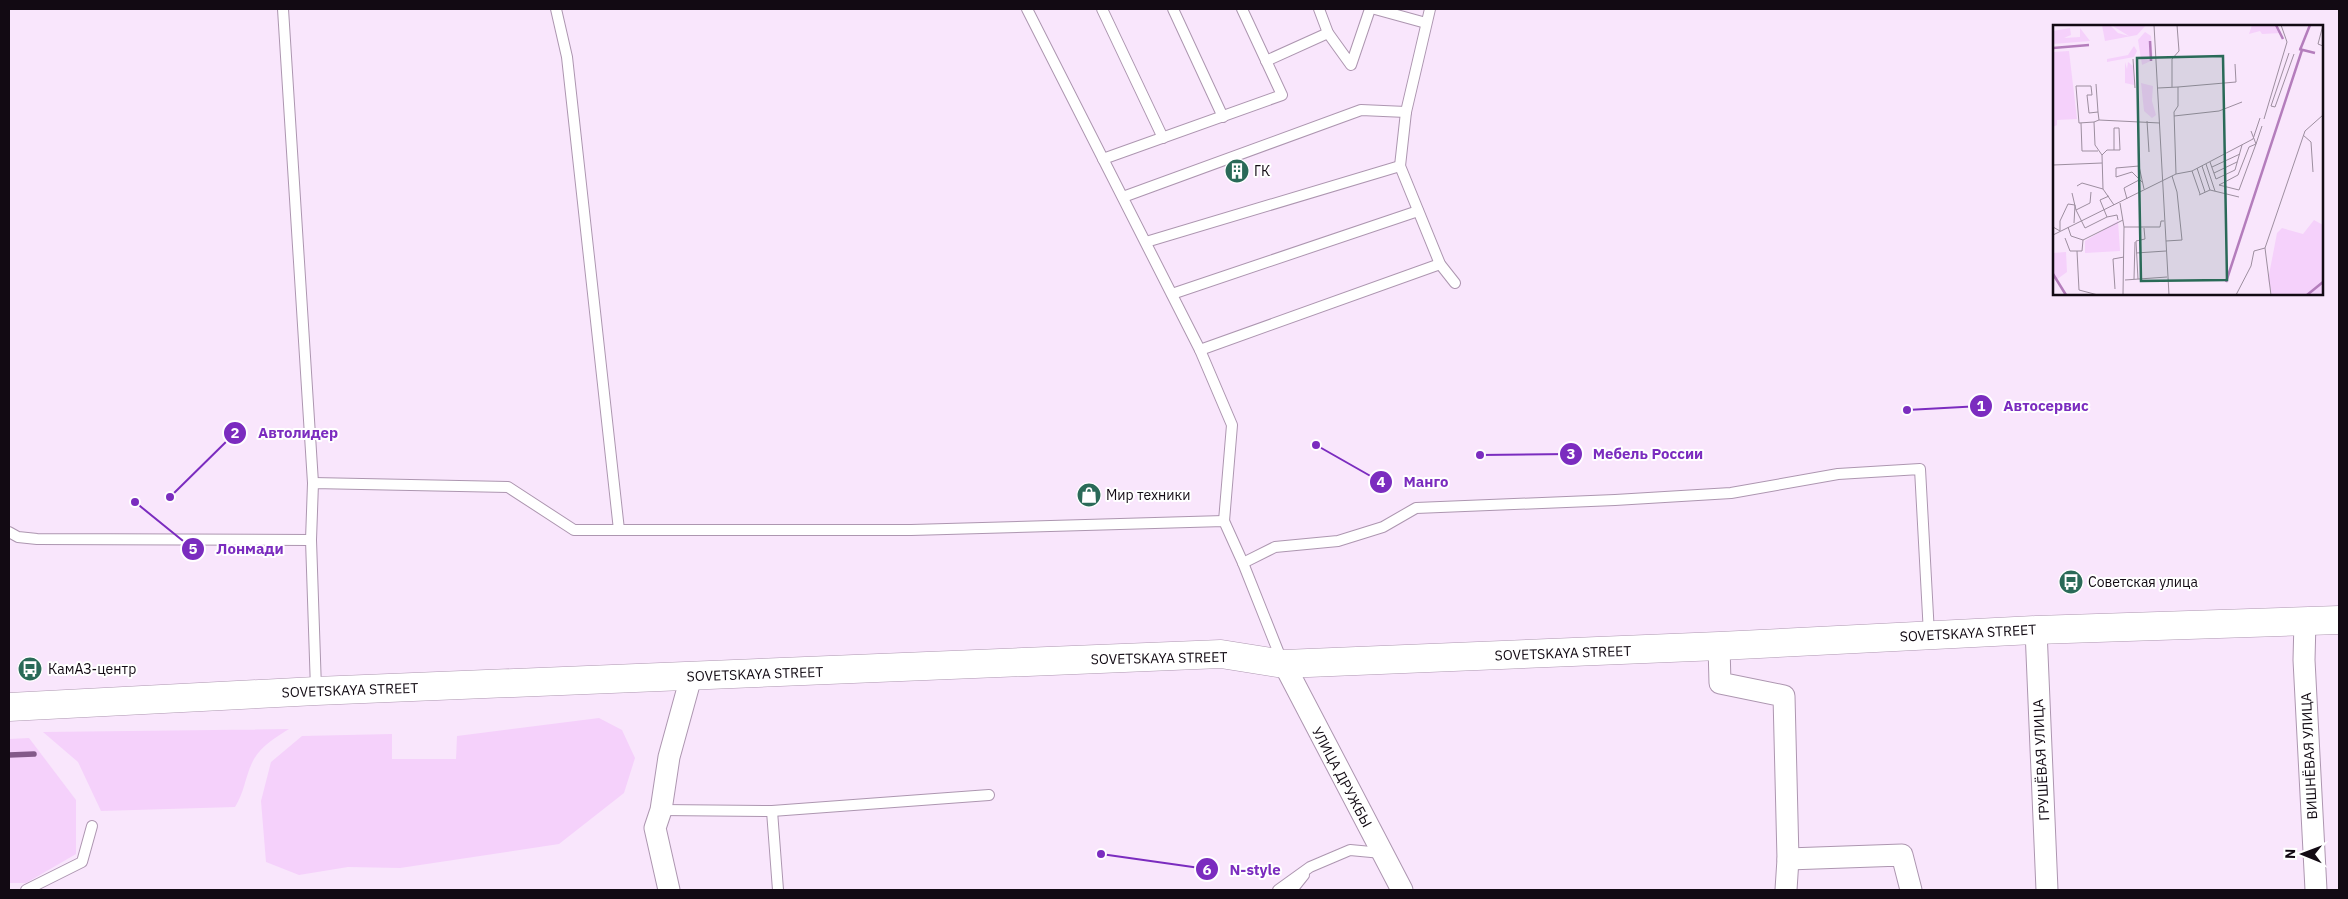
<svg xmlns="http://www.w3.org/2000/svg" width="2348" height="899" font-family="'IBM Plex Sans',sans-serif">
	<rect width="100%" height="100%" fill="#f9e6fc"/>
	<g fill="#f5d1fb">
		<path d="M 599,718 L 622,730 L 635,758 L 624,793 L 559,844 L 400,868 L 348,867 L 299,875 L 266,862 L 261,801 L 271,762 L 302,736 L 392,734 L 392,759 L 456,759 L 457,736 Z"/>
		<path d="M 289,729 C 275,738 259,747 252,763 C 245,778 244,793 235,807 L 101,811 L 78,762 L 43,732 Z"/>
		<path d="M 29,738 L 76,800 L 76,854 L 26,883 L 9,883 L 9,739 Z"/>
	</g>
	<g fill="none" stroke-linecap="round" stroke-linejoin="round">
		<path stroke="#835a89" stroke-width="5.5" d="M 9,755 L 34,754"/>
		<defs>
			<g id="service">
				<path d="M 283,9 L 313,483"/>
				<path d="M 556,9 L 567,57 L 619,530"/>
				<path d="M 1027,9 L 1200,350 L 1232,425 L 1224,521"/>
				<path d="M 1102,9 L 1163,138"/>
				<path d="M 1173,9 L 1223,117"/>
				<path d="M 1319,9 L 1328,33 L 1351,65 L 1370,9"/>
				<path d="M 1375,9 L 1426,23"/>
				<path d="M 1430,9 L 1406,112 L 1400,166 L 1440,264 L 1455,283"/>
				<path d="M 1266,61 L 1328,33"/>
				<path d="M 1103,159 L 1282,95 L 1242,9"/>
				<path d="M 1123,197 L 1361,110 L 1406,112"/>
				<path d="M 1146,242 L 1400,166"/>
				<path d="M 1172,294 L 1418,211"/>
				<path d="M 1200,350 L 1440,264"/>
				<path d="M 9,532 L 18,537 L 37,539 L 311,540"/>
				<path d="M 1243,563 L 1275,547 L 1338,541 L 1383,527 L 1416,508 L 1615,500 L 1731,493 L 1838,474 L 1920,469 L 1929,634"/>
				<path d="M 316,689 L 311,540 L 313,483 L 508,487 L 574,530 L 911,530 L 1224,521 L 1243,563 L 1282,661"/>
				<path d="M 661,810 L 772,811 L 989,795"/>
				<path d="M 772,811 L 778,890"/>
				<path d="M 26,890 L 82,862 L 92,826"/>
				<path d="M 1278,890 L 1310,867 L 1350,850 L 1382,853"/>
				<path d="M 1292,890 L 1304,875"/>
			</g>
			<g id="minor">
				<path d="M 2305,621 L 2304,660 L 2316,890"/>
				<path d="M 2036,630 L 2047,890"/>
				<path d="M 1719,646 L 1720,683 L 1784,696 L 1788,859 L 1786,890"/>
				<path d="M 1284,664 L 1402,890"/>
				<path d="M 1788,859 L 1902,855 L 1911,890"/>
				<path d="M 669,890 L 655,828 L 661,810 L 669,757 L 691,677"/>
			</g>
			<path id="trunk" d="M 9,707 L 316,691 L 1221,654 L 1284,664 L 1719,646 L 2036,630 L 2339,620"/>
		</defs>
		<use href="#service" stroke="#ad96b0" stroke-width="12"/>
		<use href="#minor" stroke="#ad96b0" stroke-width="23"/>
		<use href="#trunk" stroke="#ad96b0" stroke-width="29"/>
		<use href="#service" stroke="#fff" stroke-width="10"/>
		<use href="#minor" stroke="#fff" stroke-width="21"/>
		<use href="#trunk" stroke="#fff" stroke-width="28"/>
	</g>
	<defs>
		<symbol id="building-disc" viewBox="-11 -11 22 22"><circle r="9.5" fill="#2a6a58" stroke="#fff"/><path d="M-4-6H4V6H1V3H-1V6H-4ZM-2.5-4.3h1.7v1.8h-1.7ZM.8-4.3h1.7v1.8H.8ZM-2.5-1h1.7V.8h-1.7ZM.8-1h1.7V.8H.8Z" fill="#fff"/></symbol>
		<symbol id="shop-disc" viewBox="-11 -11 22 22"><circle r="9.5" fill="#2a6a58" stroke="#fff"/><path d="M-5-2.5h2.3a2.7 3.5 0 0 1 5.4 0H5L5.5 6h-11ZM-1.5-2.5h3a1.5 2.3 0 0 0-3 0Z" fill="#fff"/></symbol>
		<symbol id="bus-disc" viewBox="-11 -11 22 22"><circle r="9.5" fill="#2a6a58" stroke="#fff"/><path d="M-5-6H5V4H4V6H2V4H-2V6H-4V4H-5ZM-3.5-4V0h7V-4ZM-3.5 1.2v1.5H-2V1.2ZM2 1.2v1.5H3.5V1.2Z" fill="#fff"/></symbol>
	</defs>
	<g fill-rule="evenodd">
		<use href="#building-disc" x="1223" y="157" width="28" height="28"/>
		<use href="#shop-disc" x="1075" y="481" width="28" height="28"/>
		<use href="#bus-disc" x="2057" y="568" width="28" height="28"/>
		<use href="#bus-disc" x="16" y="655" width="28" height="28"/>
	</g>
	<g text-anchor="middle" stroke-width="4" stroke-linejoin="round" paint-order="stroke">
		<g font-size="14" fill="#120a13" stroke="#fff" text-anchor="start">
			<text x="1254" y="176">ГК</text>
			<text x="1106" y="500">Мир техники</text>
			<text x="2088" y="587">Советская улица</text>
			<text x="48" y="674">КамАЗ-центр</text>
		</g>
		<g font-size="14" fill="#120a13" stroke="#fff">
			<text transform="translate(1968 633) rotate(-3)" y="5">SOVETSKAYA STREET</text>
			<text transform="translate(1563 653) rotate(-2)" y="5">SOVETSKAYA STREET</text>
			<text transform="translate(1159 658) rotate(-1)" y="5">SOVETSKAYA STREET</text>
			<text transform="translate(755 674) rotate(-2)" y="5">SOVETSKAYA STREET</text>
			<text transform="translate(350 690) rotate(-2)" y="5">SOVETSKAYA STREET</text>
			<text transform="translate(2309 756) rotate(-93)" y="5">ВИШНЁВАЯ УЛИЦА</text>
			<text transform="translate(2041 760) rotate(-93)" y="5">ГРУШЁВАЯ УЛИЦА</text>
			<text transform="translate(1342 777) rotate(62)" y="5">УЛИЦА ДРУЖБЫ</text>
		</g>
	</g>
	<g transform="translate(2053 25)">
		<rect width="270" height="270" fill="#f9e6fc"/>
		<path d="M 49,0 L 57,0 L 65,8 L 76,11 L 58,0 L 93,0 L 84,10 L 52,16 ZM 17,3 L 18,10 L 11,13 L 27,12 L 27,3 L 37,16 L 0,19 L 0,6 ZM 92,7 L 98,11 L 100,35 L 89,40 L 85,15 ZM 81,21 L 84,26 L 81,32 L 54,37 L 54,34 L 75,30 ZM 16,26 L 24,94 L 4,95 L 4,100 L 0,102 L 0,27 ZM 72,37 L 74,44 L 75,37 L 80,41 L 81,60 L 72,58 ZM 88,58 L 100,61 L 99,76 L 103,90 L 99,93 L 91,86 ZM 65,196 L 67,226 L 32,228 L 32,216 Z" fill="#f5d1fb"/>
		<path d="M 199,0 L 224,0 L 228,8 L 209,9 L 207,6 L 196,9 Z" fill="#f5d1fb"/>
		<path d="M 261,195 L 270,200 L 270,270 L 219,270 L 215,255 L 224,208 L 229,203 L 250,209 Z" fill="#f5d1fb"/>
		<path d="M 13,227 L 14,247 L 3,255 L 0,253 L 0,228 Z" fill="#f5d1fb"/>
		<path fill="none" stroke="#b47dbc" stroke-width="2.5" d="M 223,0 L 230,14M 97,16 L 98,36M 0,23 L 36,20M 246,24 L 262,28M 247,25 L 257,0M 0,249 L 13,270M 173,257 L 249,25M 254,270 L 270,257"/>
		<path fill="none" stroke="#9d8e9f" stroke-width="1" d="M 101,0 L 116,270M 270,0 L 265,19 L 270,21M 236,28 L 218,81 L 222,82 L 241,29M 80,34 L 82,63M 43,59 L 45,87M 119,62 L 119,34 L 126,26 L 124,0M 125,62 L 183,57 L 182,39M 121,91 L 166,86 L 189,77M 211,94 L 234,17 L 228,0M 46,95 L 107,98M 94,96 L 96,127M 41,97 L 26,98 L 23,61 L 38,61 L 39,70 L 34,70 L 36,88 L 45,87 L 46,95 L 41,97 L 42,120 L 49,130 L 50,164 L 61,180M 28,98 L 29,126 L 45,126M 198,106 L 203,119 L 186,165 L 166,160 L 185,150 L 196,122 L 203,119 L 209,101M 250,110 L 258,117 L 260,147M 49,130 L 54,125 L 67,125 L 66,103 L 61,103 L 61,125M 157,137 L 163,154 L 182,145 L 189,120M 153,139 L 162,166M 0,140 L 49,138M 149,141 L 157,165M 159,142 L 187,129M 144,143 L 152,167M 139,146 L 147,169M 161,148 L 184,137M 123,149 L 139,146 L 200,114 L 207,93M 90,158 L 79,147 L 63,152 L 63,143 L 86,141 L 91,164M 24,161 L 29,158 L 50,164M 38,167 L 37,178 L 23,185 L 32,203 L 54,192 L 47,175 L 56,171M 19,168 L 23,185M 146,170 L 157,165 L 186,172M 74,174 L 71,163 L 86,155M 67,178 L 71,202 L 70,270M 54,192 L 64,190 L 65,195M 0,202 L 7,206 L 7,196 L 15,179 L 22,180 L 21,198M 15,202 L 18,211 L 30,215 L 70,195M 71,202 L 107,202 L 108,196 L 111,196M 0,210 L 123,149 L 121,87 L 125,81 L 125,62 L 105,63M 12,213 L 17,226 L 29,226 L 30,215M 113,216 L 129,215 L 124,167 L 119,151M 24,226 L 26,265 L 45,270M 83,228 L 113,226M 81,254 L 82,217M 85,254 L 83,216 L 92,214 L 91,203M 72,255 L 114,252M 62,264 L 60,234 L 71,232M 183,270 L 198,241 L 201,226 L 212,223M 218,270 L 212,223 L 252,106 L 270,90"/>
		<path fill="#2a6a58" fill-opacity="0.15" stroke="#2a6a58" stroke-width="2.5" d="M 170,31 L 174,255 L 88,256 L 84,33 Z"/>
		<rect width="270" height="270" fill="none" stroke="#120a13" stroke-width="2.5"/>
	</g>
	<path fill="none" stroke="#7b2cbf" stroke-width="2" d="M1907 410L1981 406M170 497L235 433M1480 455L1571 454M1316 445L1381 482M135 502L193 549M1101 854L1207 869"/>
	<g fill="#7b2cbf" stroke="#fff" stroke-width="2">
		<circle cx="1907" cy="410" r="5"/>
		<circle cx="170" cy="497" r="5"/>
		<circle cx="1480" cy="455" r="5"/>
		<circle cx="1316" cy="445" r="5"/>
		<circle cx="135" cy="502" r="5"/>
		<circle cx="1101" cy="854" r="5"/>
		<circle cx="1981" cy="406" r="12"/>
		<circle cx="235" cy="433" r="12"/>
		<circle cx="1571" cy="454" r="12"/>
		<circle cx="1381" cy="482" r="12"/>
		<circle cx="193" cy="549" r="12"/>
		<circle cx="1207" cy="869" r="12"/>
	</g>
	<g font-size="15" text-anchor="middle" font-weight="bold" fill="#fff">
		<text x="1981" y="411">1</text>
		<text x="235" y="438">2</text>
		<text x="1571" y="459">3</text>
		<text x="1381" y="487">4</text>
		<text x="193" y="554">5</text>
		<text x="1207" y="875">6</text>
	</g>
	<g font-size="15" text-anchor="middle" font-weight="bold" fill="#7b2cbf" stroke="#fff" stroke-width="4" stroke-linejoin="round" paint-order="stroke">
		<text x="2046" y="411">Автосервис</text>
		<text x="298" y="438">Автолидер</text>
		<text x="1648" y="459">Мебель России</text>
		<text x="1426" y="487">Манго</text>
		<text x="250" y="554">Лонмади</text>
		<text x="1255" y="875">N-style</text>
	</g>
	<rect width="2348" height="899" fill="none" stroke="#120a13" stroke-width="20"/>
	<g transform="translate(2303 854) rotate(271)" stroke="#ffffff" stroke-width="4" paint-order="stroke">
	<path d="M0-4L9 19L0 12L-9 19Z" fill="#120a13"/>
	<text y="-8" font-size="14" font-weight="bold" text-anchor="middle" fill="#120a13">N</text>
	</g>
</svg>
